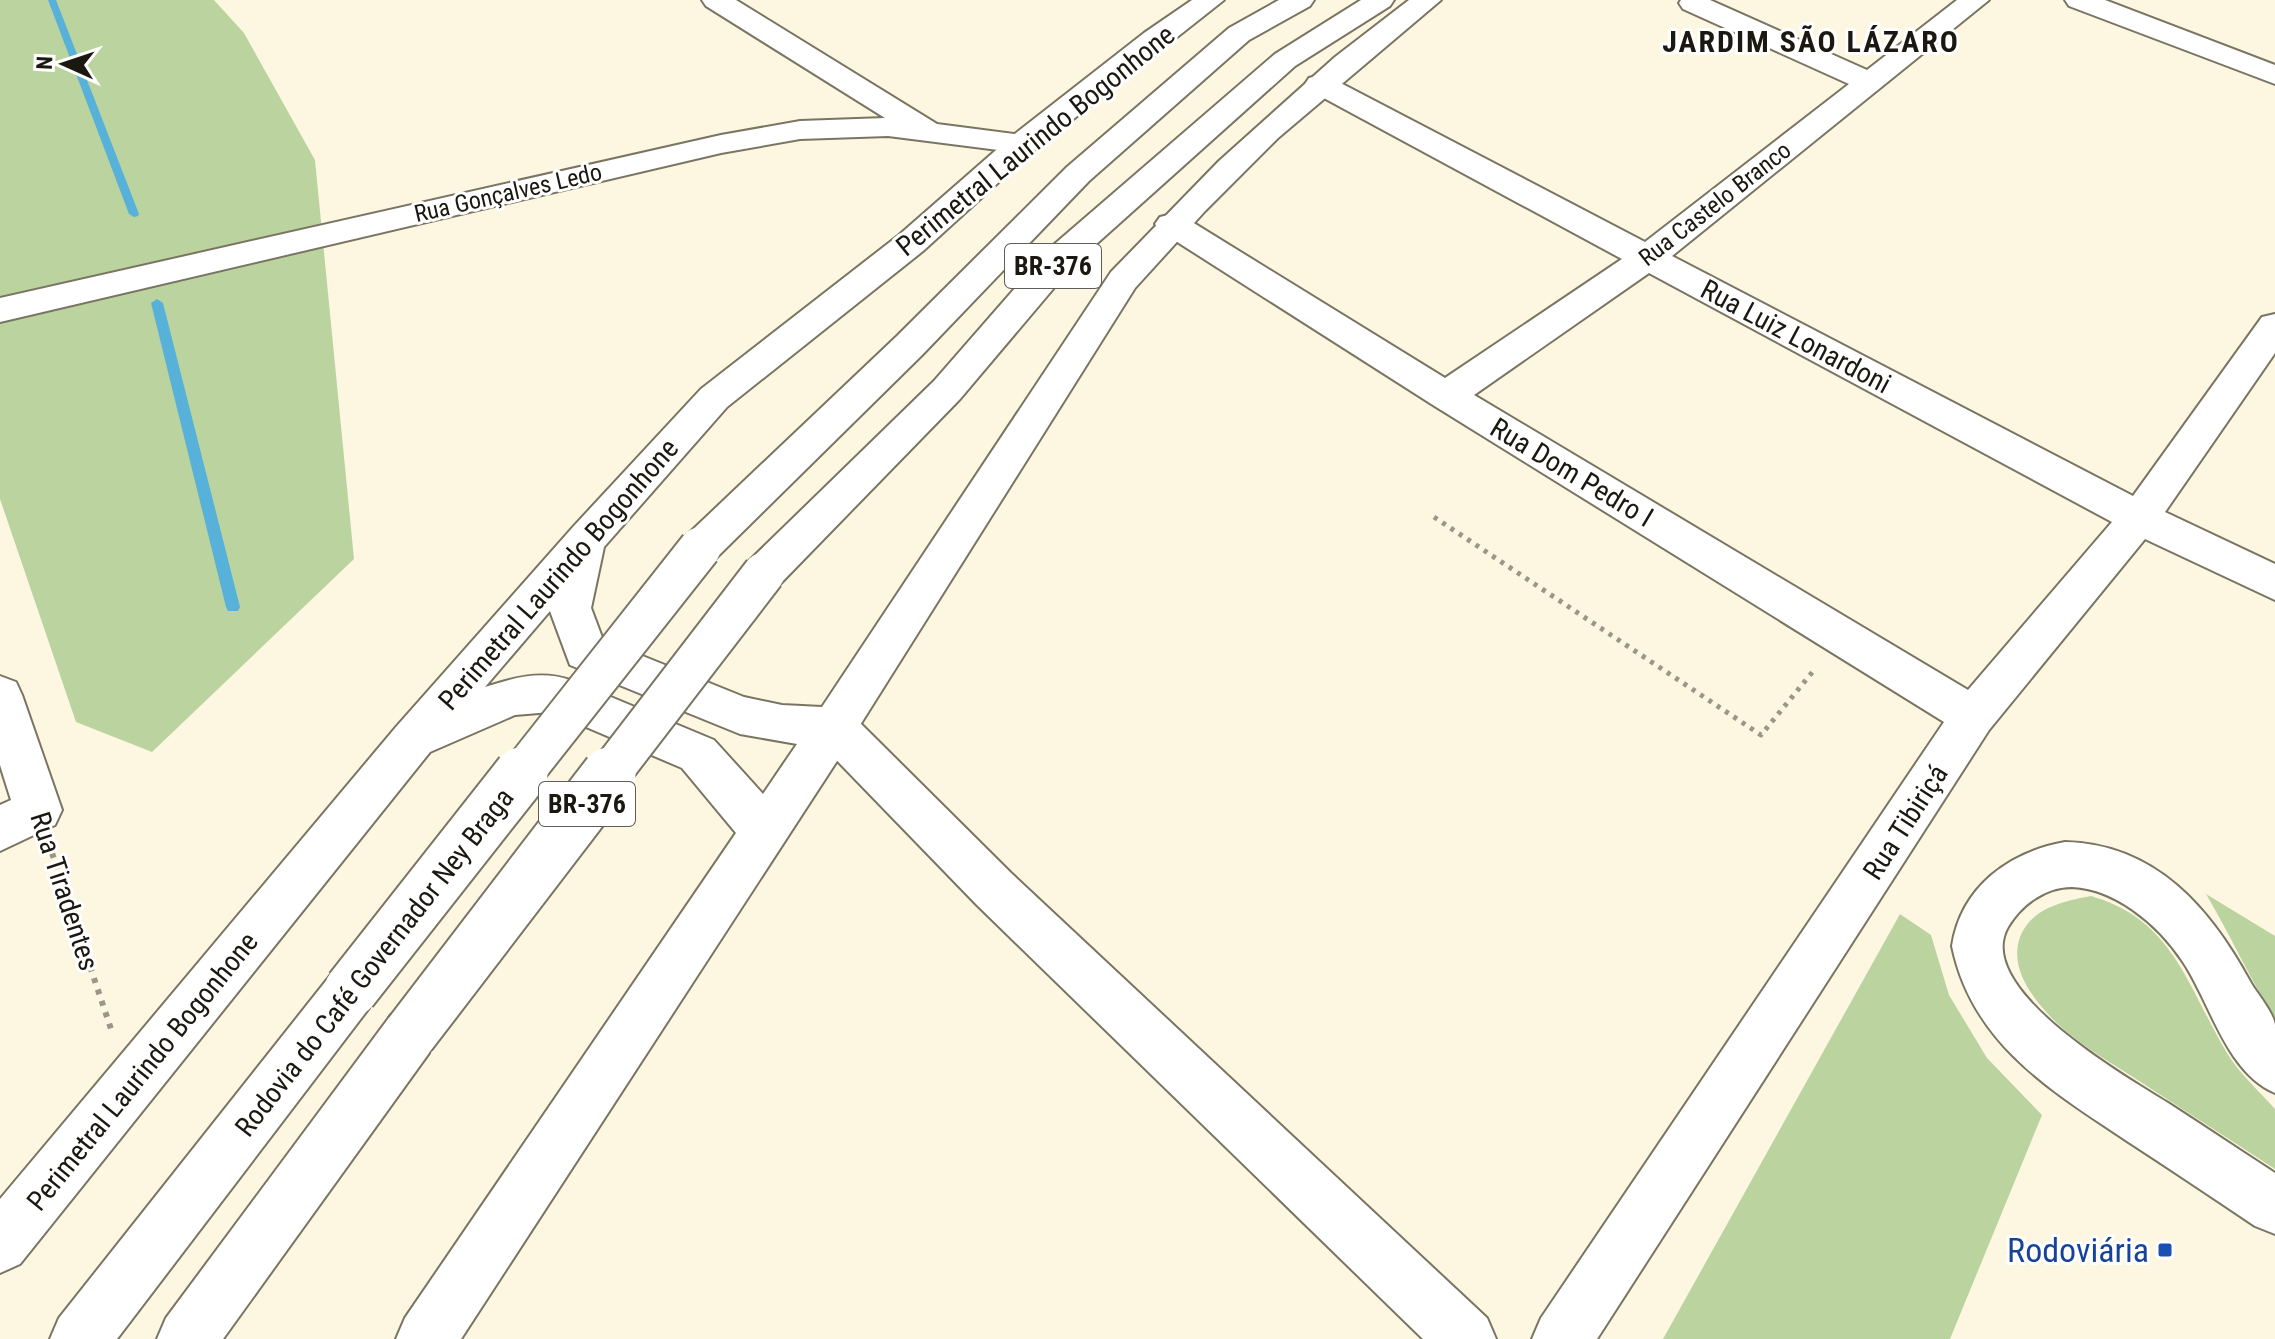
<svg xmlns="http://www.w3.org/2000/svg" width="2275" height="1339" font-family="'Roboto Condensed',sans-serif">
	<rect width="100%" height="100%" fill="#fdf7e2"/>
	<g fill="#bbd49f">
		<path d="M 0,0 L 214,0 L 244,33 L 315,160 L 354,559 L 152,752 L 76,722 L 0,499 Z"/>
		<path d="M 2206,894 L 2275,936 L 2275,1018 C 2249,978 2230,934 2206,894 Z"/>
		<path d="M 2091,896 C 2174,920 2187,986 2227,1053 C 2239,1073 2259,1091 2275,1109 L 2275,1169 C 2229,1139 2182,1109 2136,1079 C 2105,1059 2071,1040 2047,1013 C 2028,992 2010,965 2020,937 C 2031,908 2064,901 2091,896 Z"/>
		<path d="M 1900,914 L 1931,935 L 1949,995 L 1987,1058 L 2042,1115 L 1950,1339 L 1663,1339 Z"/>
	</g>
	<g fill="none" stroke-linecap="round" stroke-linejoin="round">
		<g fill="#58b1d8" fill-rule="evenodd">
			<path d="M 48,0 L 56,0 L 139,214 L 138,216 L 134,217 L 129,214 Z"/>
			<path d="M 157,299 L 163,303 L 240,607 L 238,611 L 228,611 L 226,607 L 151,303 Z"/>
		</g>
		<defs>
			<g id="minor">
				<path d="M 702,0 L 736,0 L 937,124 L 1022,135 L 1033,137 L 1038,144 L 1033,151 L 1022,153 L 888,136 L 800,139 L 721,153 L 0,322 L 0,298 L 721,135 L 800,121 L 885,118 L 706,6 Z"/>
				<path d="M 1681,0 L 1710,0 L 1867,70 L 1957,0 L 1989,0 L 1672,256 L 2133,496 L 2262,317 L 2275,314 L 2275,353 L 2165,512 L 2275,564 L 2275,600 L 2145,539 L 1989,730 L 1597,1339 L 1532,1339 L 1541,1318 L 1944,722 L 1433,405 L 1160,231 L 1155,224 L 1160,217 L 1172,214 L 1184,217 L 1445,378 L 1622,259 L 1309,90 L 1305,84 L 1309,78 L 1320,75 L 1331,78 L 1645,242 L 1849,84 L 1683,9 L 1679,3 ZM 1649,273 L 2112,522 L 1968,690 L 1474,395 Z"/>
				<path d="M 2065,0 L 2105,0 L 2275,65 L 2275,84 L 2069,6 Z"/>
				<path d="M 0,676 L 16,682 L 22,695 L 62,810 L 55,825 L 0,851 L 0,805 L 11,800 L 0,765 Z"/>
				<path d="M 834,708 L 850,713 L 1011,873 L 1487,1318 L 1496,1339 L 1423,1339 L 977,905 L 818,741 L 811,727 L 818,713 Z"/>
				<path d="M 2065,842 C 2156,844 2211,909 2251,983 C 2258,995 2273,1012 2275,1025 C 2275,1046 2275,1071 2275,1093 C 2226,1072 2211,1004 2183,962 C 2170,942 2153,924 2133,910 C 2114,897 2095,888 2072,887 C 2045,887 2021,905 2008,927 C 1972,989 2128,1078 2168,1103 C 2204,1126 2239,1150 2275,1173 L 2275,1234 L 2255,1226 C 2212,1197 2170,1169 2127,1141 C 2050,1090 1972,1043 1952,946 C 1961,887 2009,852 2065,842 Z"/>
			</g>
			<path id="major" d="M 1192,0 L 1224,0 L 1033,151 L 923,251 L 727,407 L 604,547 L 591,608 L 603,640 L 744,697 L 782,705 L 822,707 L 1111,272 L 1219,161 L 1335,57 L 1409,0 L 1441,0 L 1278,138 L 1205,211 L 1135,288 L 850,741 L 461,1339 L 396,1339 L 405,1318 L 736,833 L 682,768 L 551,712 L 515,715 L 430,752 L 20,1264 L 0,1273 L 0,1199 L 396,727 L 573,527 L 701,389 L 899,235 L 1011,137 L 1144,33 ZM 550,611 L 570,665 L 740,734 L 797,744 L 763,794 L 714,740 L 570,680 C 541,670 513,678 485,687 Z"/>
			<g id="highway">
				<path d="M 1279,0 L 1314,0 L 1310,6 L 1249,40 L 1089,181 L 922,355 L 715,559 L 700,564 L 685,559 L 679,548 L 685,537 L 896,337 L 1067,167 L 1229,28 Z"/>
				<path d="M 1361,0 L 1394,0 L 1390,6 L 1295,66 L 1074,264 L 960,399 L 779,585 L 764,589 L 749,585 L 743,573 L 749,561 L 934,381 L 1050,248 L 1275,54 Z"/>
				<path d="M 351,965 L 369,972 L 377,990 L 369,1008 L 117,1339 L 50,1339 L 59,1318 L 333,972 Z"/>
				<path d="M 410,1008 L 429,1015 L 436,1034 L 429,1053 L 223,1339 L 157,1339 L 166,1318 L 391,1015 Z"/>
			</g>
		</defs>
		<use href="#minor" stroke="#7a7462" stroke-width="4"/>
		<use href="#major" stroke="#7a7462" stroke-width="4"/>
		<use href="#highway" stroke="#7a7462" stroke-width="4"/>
		<path stroke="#9b9687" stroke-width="5" stroke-dasharray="4 6" stroke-linecap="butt" d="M 1434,517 L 1761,735 L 1814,670"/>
		<path stroke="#9b9687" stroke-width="6" stroke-dasharray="5 7" stroke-linecap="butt" d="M 52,853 L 111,1029"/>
		<use href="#minor" fill="#fff" fill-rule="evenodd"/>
		<use href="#major" fill="#fff" fill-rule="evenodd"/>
		<use href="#highway" fill="#fff" fill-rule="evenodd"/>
		<defs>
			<g id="highway-bridge-far1">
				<path d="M 520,776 L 700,548"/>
				<path d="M 608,776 L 764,573"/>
			</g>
			<g id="highway-bridge">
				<path d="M 351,990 L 521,774"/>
				<path d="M 410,1034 L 609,774"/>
			</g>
		</defs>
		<use href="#highway-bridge-far1" stroke="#7a7462" stroke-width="45" stroke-linecap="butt"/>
		<use href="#highway-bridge" stroke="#7a7462" stroke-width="57" stroke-linecap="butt"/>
		<use href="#highway-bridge-far1" stroke="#fff" stroke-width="41"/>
		<use href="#highway-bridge" stroke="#fff" stroke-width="53"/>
	</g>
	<rect fill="#1a4fb4" stroke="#fff" stroke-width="3" x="2157" y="1242" width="16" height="16" rx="4"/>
	<g text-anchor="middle" stroke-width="6" stroke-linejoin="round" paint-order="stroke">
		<g font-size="24" fill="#1b1811" stroke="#fff">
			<text transform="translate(508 193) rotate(-13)" y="8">Rua Gonçalves Ledo</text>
			<text transform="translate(1715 204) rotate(-38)" y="8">Rua Castelo Branco</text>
		</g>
		<g fill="#fff" stroke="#5f5d58" stroke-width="2">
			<rect x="1005" y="244" width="96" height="44" rx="6"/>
			<rect x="539" y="782" width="96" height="44" rx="6"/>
		</g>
		<g font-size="26" font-weight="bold" fill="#1b1811">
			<text x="1053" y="275">BR-376</text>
			<text x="587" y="813">BR-376</text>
		</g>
		<g font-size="28" fill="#1b1811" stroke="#fff">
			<text transform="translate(1035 140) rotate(-39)" y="10">Perimetral Laurindo Bogonhone</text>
			<text transform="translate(1796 336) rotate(28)" y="10">Rua Luiz Lonardoni</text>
			<text transform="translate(1572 472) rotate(31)" y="10">Rua Dom Pedro I</text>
			<text transform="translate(558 574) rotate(-49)" y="10">Perimetral Laurindo Bogonhone</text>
			<text transform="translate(1905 822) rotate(-57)" y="10">Rua Tibiriçá</text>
			<text transform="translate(65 891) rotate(72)" y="10">Rua Tiradentes</text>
			<text transform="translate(374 962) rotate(-52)" y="10">Rodovia do Café Governador Ney Braga</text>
			<text transform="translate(142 1071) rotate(-51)" y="10">Perimetral Laurindo Bogonhone</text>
		</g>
		<g font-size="30" font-weight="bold" letter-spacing="2" fill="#1b1811" stroke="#fff">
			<text x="1811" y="52">JARDIM SÃO LÁZARO</text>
		</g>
		<g font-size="34" fill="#164399" stroke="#fff" text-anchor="end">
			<text x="2149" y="1262">Rodoviária</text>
		</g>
	</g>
	<g transform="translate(64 64) rotate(273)" stroke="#ffffff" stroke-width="6" paint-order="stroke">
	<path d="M0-6L14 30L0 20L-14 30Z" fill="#1b1811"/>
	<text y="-12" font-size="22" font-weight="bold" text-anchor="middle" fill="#1b1811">N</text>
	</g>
</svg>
